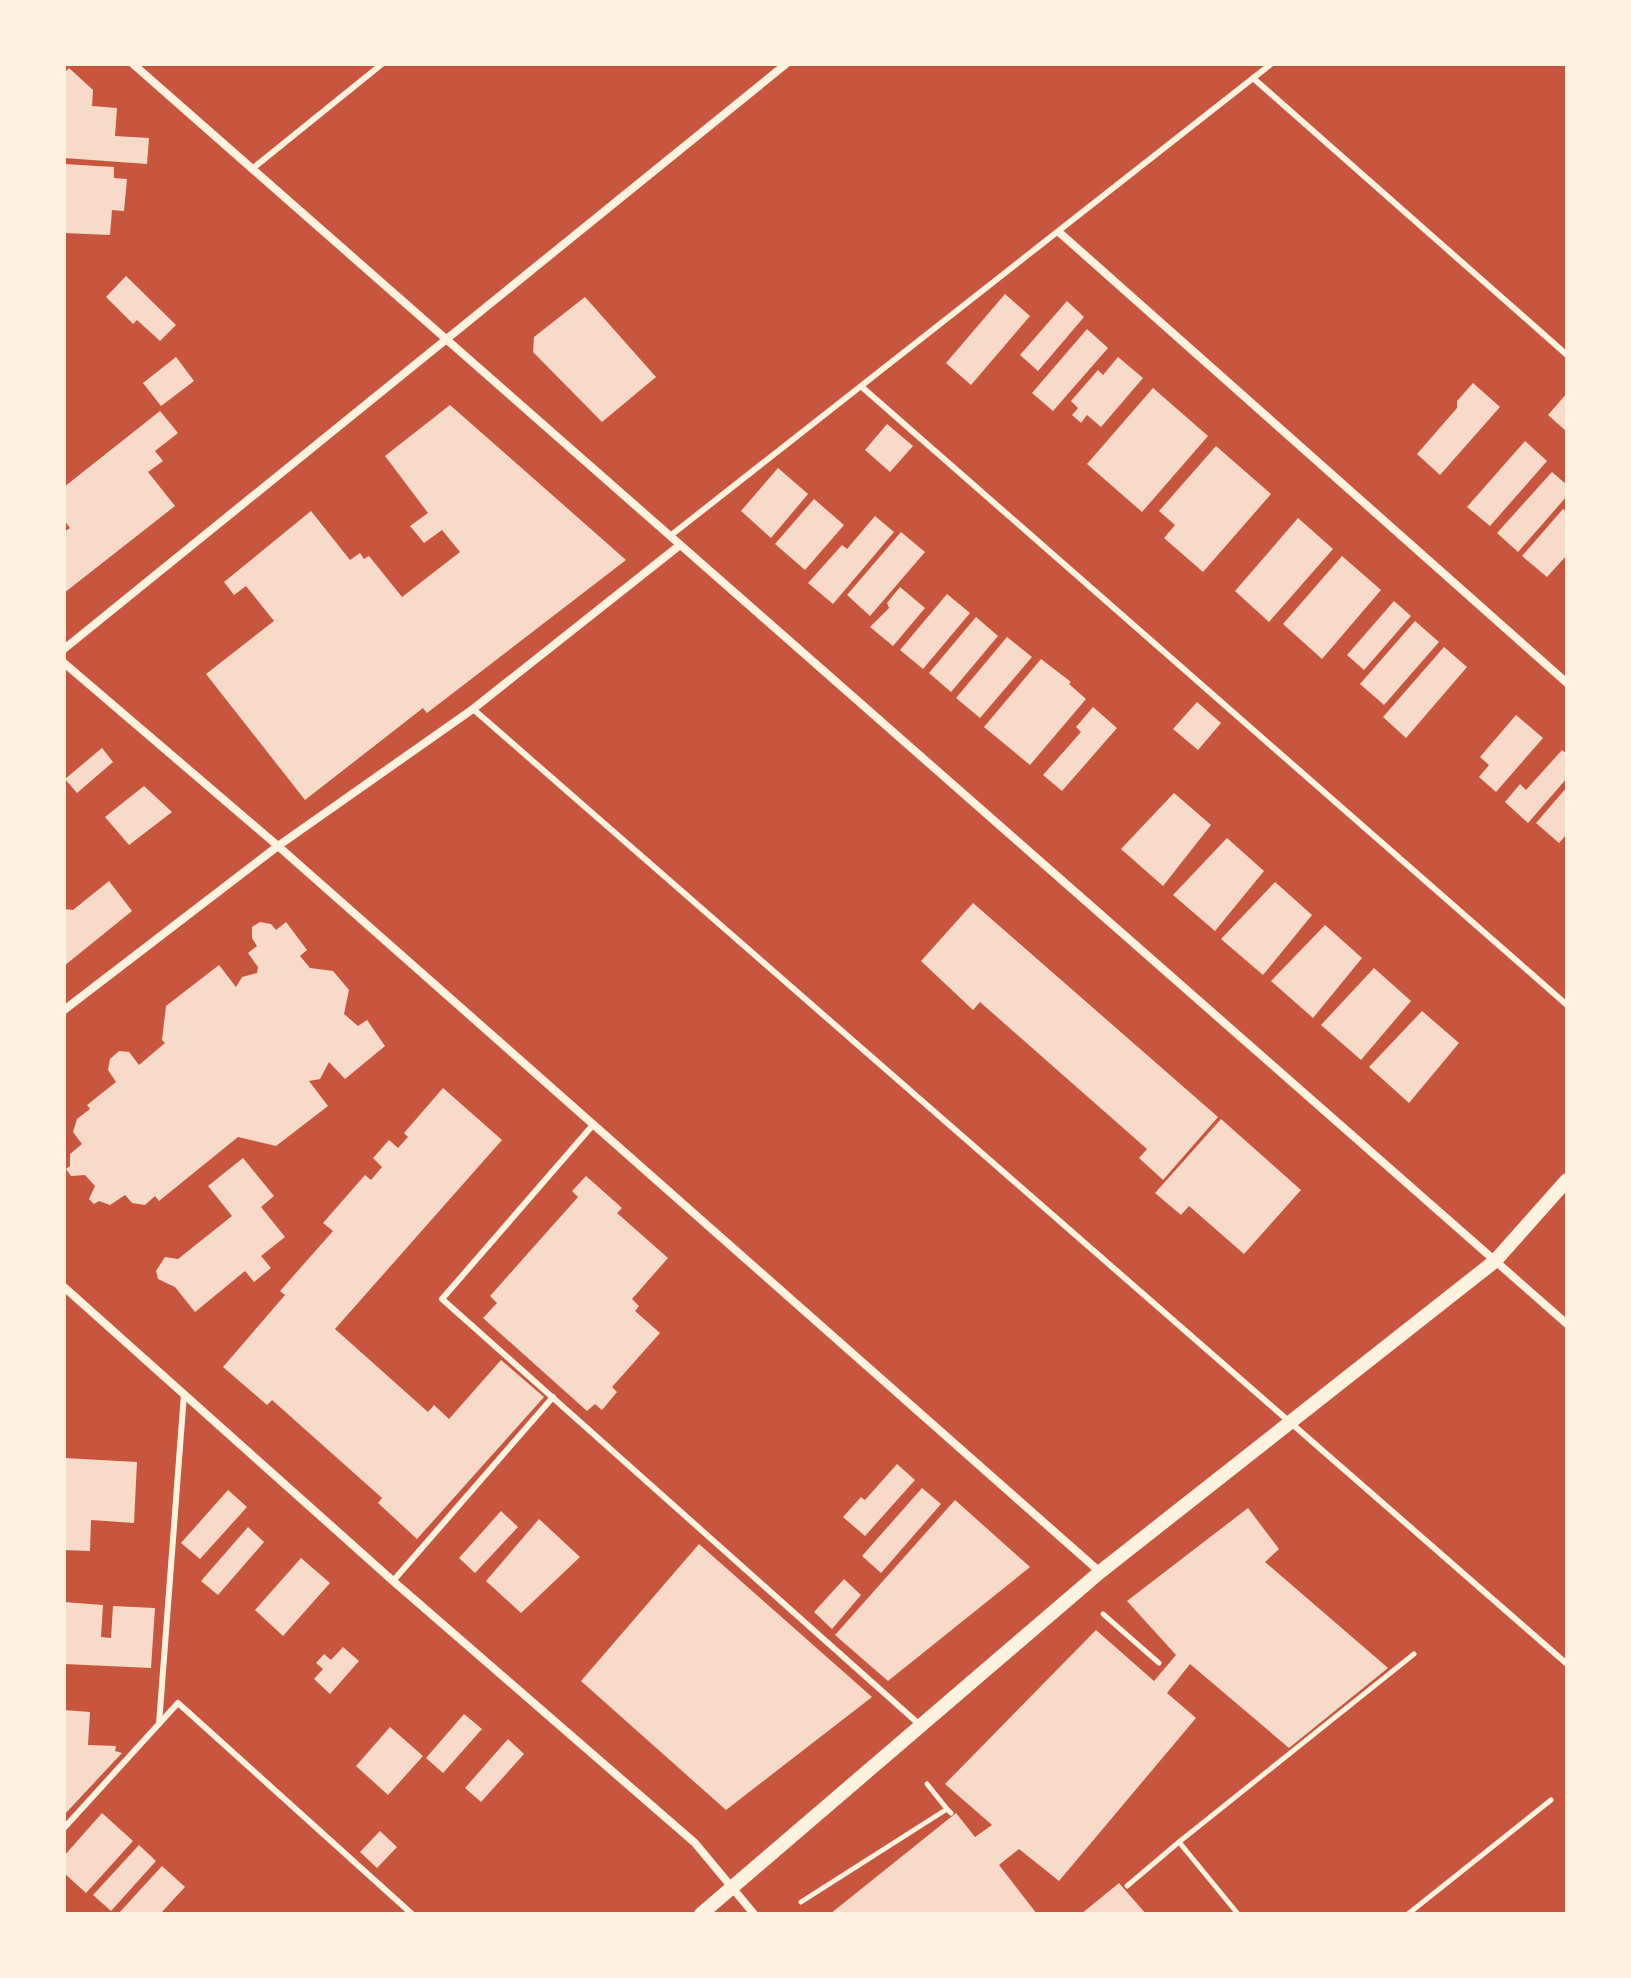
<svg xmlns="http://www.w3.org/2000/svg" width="1631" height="1978" font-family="'Open Sans',sans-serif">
	<rect width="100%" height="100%" fill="#c8553d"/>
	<g fill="#f7dbc8">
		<path d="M 69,68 L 93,90 L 92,106 L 117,108 L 115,136 L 149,138 L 147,164 L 64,158 L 64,73 Z"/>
		<path d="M 64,164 L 114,167 L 114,178 L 127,179 L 124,211 L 112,210 L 110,235 L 64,233 Z"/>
		<path d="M 126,276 L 176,325 L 160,341 L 137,320 L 133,324 L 106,297 Z"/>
		<path d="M 1005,294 L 1030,316 L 971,385 L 946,363 Z"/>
		<path d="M 585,297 L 656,377 L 602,422 L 533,352 L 534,337 Z"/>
		<path d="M 1067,301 L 1084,317 L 1038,371 L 1020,355 Z"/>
		<path d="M 1087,329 L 1108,348 L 1053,411 L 1032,393 Z"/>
		<path d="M 176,357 L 194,381 L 161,406 L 143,383 Z"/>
		<path d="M 1118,357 L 1143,378 L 1101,427 L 1087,415 L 1081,423 L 1072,415 L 1078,408 L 1071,401 L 1098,370 L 1103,375 Z"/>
		<path d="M 1473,383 L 1500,407 L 1440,475 L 1417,454 L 1457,408 L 1457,401 Z"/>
		<path d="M 1153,388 L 1208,436 L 1142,512 L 1087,464 Z"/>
		<path d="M 1567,393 L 1567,432 L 1548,415 Z"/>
		<path d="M 450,405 L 626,560 L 427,713 L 423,708 L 305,800 L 206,674 L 274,621 L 246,586 L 234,595 L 224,582 L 311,511 L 350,560 L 360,553 L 364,559 L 369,556 L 402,597 L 460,552 L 442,530 L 424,543 L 410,526 L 428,513 L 385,456 Z"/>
		<path d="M 160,411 L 178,433 L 155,451 L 163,461 L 148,472 L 175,506 L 64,593 L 64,532 L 70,528 L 64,520 L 64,487 Z"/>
		<path d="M 887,424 L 913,446 L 890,472 L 865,450 Z"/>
		<path d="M 1525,441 L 1547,461 L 1490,526 L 1467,507 Z"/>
		<path d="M 1216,446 L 1271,494 L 1203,572 L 1164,538 L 1175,525 L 1159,511 Z"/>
		<path d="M 778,468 L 808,494 L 771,538 L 741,511 Z"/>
		<path d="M 1552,472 L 1567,485 L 1567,496 L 1518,552 L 1497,533 Z"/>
		<path d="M 814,499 L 844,525 L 805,570 L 775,544 Z"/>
		<path d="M 1563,509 L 1567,512 L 1567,555 L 1547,577 L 1522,556 Z"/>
		<path d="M 875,516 L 894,532 L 833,604 L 808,583 L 842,545 L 847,549 Z"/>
		<path d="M 1298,518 L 1333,549 L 1269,622 L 1235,591 Z"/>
		<path d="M 901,532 L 925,552 L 870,616 L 847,595 Z"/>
		<path d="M 1342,556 L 1381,590 L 1322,659 L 1283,624 Z"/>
		<path d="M 900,587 L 925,608 L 893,646 L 870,627 L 889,608 L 887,603 Z"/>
		<path d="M 947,594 L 970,613 L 923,669 L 900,650 Z"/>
		<path d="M 1394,601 L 1411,616 L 1364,670 L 1347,655 Z"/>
		<path d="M 976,617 L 998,636 L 951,692 L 929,673 Z"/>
		<path d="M 1415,621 L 1439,642 L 1384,705 L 1360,684 Z"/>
		<path d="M 1007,637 L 1032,657 L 980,718 L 956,698 Z"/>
		<path d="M 1444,647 L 1467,667 L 1406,738 L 1383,717 Z"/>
		<path d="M 1041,659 L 1071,682 L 1069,684 L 1086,699 L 1030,765 L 984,727 Z"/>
		<path d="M 1197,702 L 1221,723 L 1198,750 L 1173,729 Z"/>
		<path d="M 1093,707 L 1117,728 L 1062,791 L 1043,775 L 1081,732 L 1076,727 Z"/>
		<path d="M 1516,715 L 1543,738 L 1496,792 L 1479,777 L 1489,765 L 1480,757 Z"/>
		<path d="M 102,748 L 113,762 L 77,793 L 65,779 Z"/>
		<path d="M 1562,750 L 1567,754 L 1567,778 L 1528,823 L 1505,802 L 1520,784 L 1526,790 Z"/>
		<path d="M 144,786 L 172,812 L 129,845 L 105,817 Z"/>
		<path d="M 1567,787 L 1567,834 L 1559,843 L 1536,823 Z"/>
		<path d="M 1174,793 L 1211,825 L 1163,886 L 1121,849 Z"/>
		<path d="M 1227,838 L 1264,871 L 1215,931 L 1173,895 Z"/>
		<path d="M 109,881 L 132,911 L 64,966 L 64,909 L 73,910 Z"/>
		<path d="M 1275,882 L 1312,915 L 1263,975 L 1221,939 Z"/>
		<path d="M 973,903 L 1218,1117 L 1163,1180 L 1139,1158 L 1147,1149 L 980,1002 L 973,1010 L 921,961 Z"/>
		<path d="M 260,922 L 271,924 L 276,930 L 286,922 L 307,950 L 300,956 L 310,968 L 333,971 L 349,990 L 344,1014 L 358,1026 L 367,1020 L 385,1046 L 345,1079 L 329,1062 L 320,1079 L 309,1081 L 328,1106 L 276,1146 L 238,1137 L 159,1201 L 155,1196 L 145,1205 L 132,1203 L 125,1195 L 110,1205 L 99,1201 L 94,1204 L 89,1199 L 95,1186 L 85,1175 L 71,1176 L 66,1169 L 70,1166 L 70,1154 L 82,1144 L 73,1132 L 77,1119 L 90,1109 L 87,1105 L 116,1082 L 108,1070 L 110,1059 L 119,1051 L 129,1052 L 139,1065 L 165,1043 L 162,1040 L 166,1006 L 219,965 L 236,987 L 242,977 L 257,973 L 258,967 L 248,953 L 257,946 L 252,938 L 252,927 Z"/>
		<path d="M 1325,925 L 1362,958 L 1313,1018 L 1271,981 Z"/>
		<path d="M 1374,968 L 1411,1001 L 1361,1060 L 1321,1025 Z"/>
		<path d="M 1422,1011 L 1459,1043 L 1409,1103 L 1369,1067 Z"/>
		<path d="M 443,1088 L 502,1140 L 335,1329 L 428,1412 L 434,1405 L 449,1419 L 501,1360 L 544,1397 L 417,1539 L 378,1503 L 382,1498 L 272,1400 L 267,1405 L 223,1367 L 285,1295 L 280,1291 L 333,1231 L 323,1223 L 365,1175 L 371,1180 L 382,1167 L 373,1158 L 389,1140 L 398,1148 L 408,1137 L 404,1133 Z"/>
		<path d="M 1221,1119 L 1301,1190 L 1244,1254 L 1189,1206 L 1181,1215 L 1155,1193 Z"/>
		<path d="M 243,1158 L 274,1196 L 261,1207 L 285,1237 L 261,1256 L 271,1268 L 254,1282 L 245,1271 L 195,1312 L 175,1287 L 158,1279 L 156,1271 L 165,1257 L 178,1259 L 232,1216 L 208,1186 Z"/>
		<path d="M 586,1176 L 622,1208 L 617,1213 L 668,1258 L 632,1299 L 639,1306 L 635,1311 L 660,1333 L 612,1387 L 617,1392 L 602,1410 L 595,1404 L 587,1411 L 483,1318 L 497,1303 L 490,1296 L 578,1197 L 572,1191 Z"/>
		<path d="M 64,1458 L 137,1462 L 134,1523 L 91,1520 L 90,1551 L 64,1550 Z"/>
		<path d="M 897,1464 L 915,1480 L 865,1536 L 843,1517 L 861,1497 L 865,1500 Z"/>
		<path d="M 922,1488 L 941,1504 L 881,1573 L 862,1556 Z"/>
		<path d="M 228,1490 L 247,1507 L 200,1559 L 181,1543 Z"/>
		<path d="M 955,1500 L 1030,1567 L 888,1681 L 835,1635 Z"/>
		<path d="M 1248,1508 L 1279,1549 L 1265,1562 L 1388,1668 L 1289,1748 L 1190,1664 L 1167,1693 L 1196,1718 L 1059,1881 L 1019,1849 L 999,1865 L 1037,1914 L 830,1914 L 956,1813 L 975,1837 L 992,1825 L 945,1784 L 1096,1630 L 1154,1681 L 1176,1655 L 1127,1601 Z"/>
		<path d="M 501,1511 L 518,1527 L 475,1573 L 459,1558 Z"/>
		<path d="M 539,1519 L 580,1557 L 521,1613 L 486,1581 Z"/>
		<path d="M 248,1527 L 264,1542 L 218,1595 L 201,1581 Z"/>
		<path d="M 699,1544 L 872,1697 L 726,1810 L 581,1681 Z"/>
		<path d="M 301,1558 L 330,1583 L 283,1636 L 255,1610 Z"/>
		<path d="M 844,1579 L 861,1595 L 832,1629 L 814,1612 Z"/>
		<path d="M 64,1602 L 103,1605 L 101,1637 L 111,1638 L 113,1606 L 155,1608 L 151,1668 L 64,1664 Z"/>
		<path d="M 343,1647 L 359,1661 L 330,1694 L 314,1679 L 323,1669 L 316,1663 L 324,1654 L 331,1660 Z"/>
		<path d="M 64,1710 L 90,1712 L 88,1745 L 116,1746 L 115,1751 L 122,1753 L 64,1815 Z"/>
		<path d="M 464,1714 L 482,1729 L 443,1773 L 426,1758 Z"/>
		<path d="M 390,1727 L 423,1756 L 388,1795 L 356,1766 Z"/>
		<path d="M 508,1739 L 524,1754 L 481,1802 L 465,1788 Z"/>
		<path d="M 102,1813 L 133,1841 L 86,1893 L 64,1873 L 64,1856 Z"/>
		<path d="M 380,1831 L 397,1847 L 377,1868 L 360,1852 Z"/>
		<path d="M 139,1845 L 156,1861 L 111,1911 L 93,1895 Z"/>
		<path d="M 162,1866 L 185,1887 L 160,1914 L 118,1914 Z"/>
		<path d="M 1119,1883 L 1146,1914 L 1081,1914 Z"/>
	</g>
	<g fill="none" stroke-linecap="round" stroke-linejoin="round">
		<g stroke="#fff3e0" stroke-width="5">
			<path d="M 1103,1614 L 1159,1663"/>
			<path d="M 927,1784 L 947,1809"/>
			<path d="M 1127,1886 L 1179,1842"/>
			<path d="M 801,1902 L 947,1809 L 951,1813"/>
			<path d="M 1238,1914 L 1179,1842 L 1414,1654"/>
			<path d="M 1408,1914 L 1551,1800"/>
		</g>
		<g stroke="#fff3e0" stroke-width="6">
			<path d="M 1253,78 L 1567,355"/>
			<path d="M 252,169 L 382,64"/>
			<path d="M 863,388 L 1567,1005"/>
			<path d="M 670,536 L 1271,64"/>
			<path d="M 473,709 L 1567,1664"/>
			<path d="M 592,1126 L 442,1299 L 920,1725"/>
			<path d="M 393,1581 L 553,1397"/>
			<path d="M 159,1724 L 184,1394"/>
			<path d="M 64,1828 L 178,1703 L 412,1914"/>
		</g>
		<g stroke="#fff3e0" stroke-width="8">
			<path d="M 133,64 L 1567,1324"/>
			<path d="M 1060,233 L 1567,683"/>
			<path d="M 64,649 L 786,64"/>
			<path d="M 64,663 L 278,846 L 1100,1572"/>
			<path d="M 64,1010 L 278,846 L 473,709 L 680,545"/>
			<path d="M 64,1287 L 393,1581 L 695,1843 L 754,1914"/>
		</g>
		<path stroke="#fff3e0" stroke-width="14" d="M 701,1914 L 1100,1572 L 1495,1261 L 1567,1180"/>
	</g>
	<rect width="1631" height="1978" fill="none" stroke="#fff3e0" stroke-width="132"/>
</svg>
